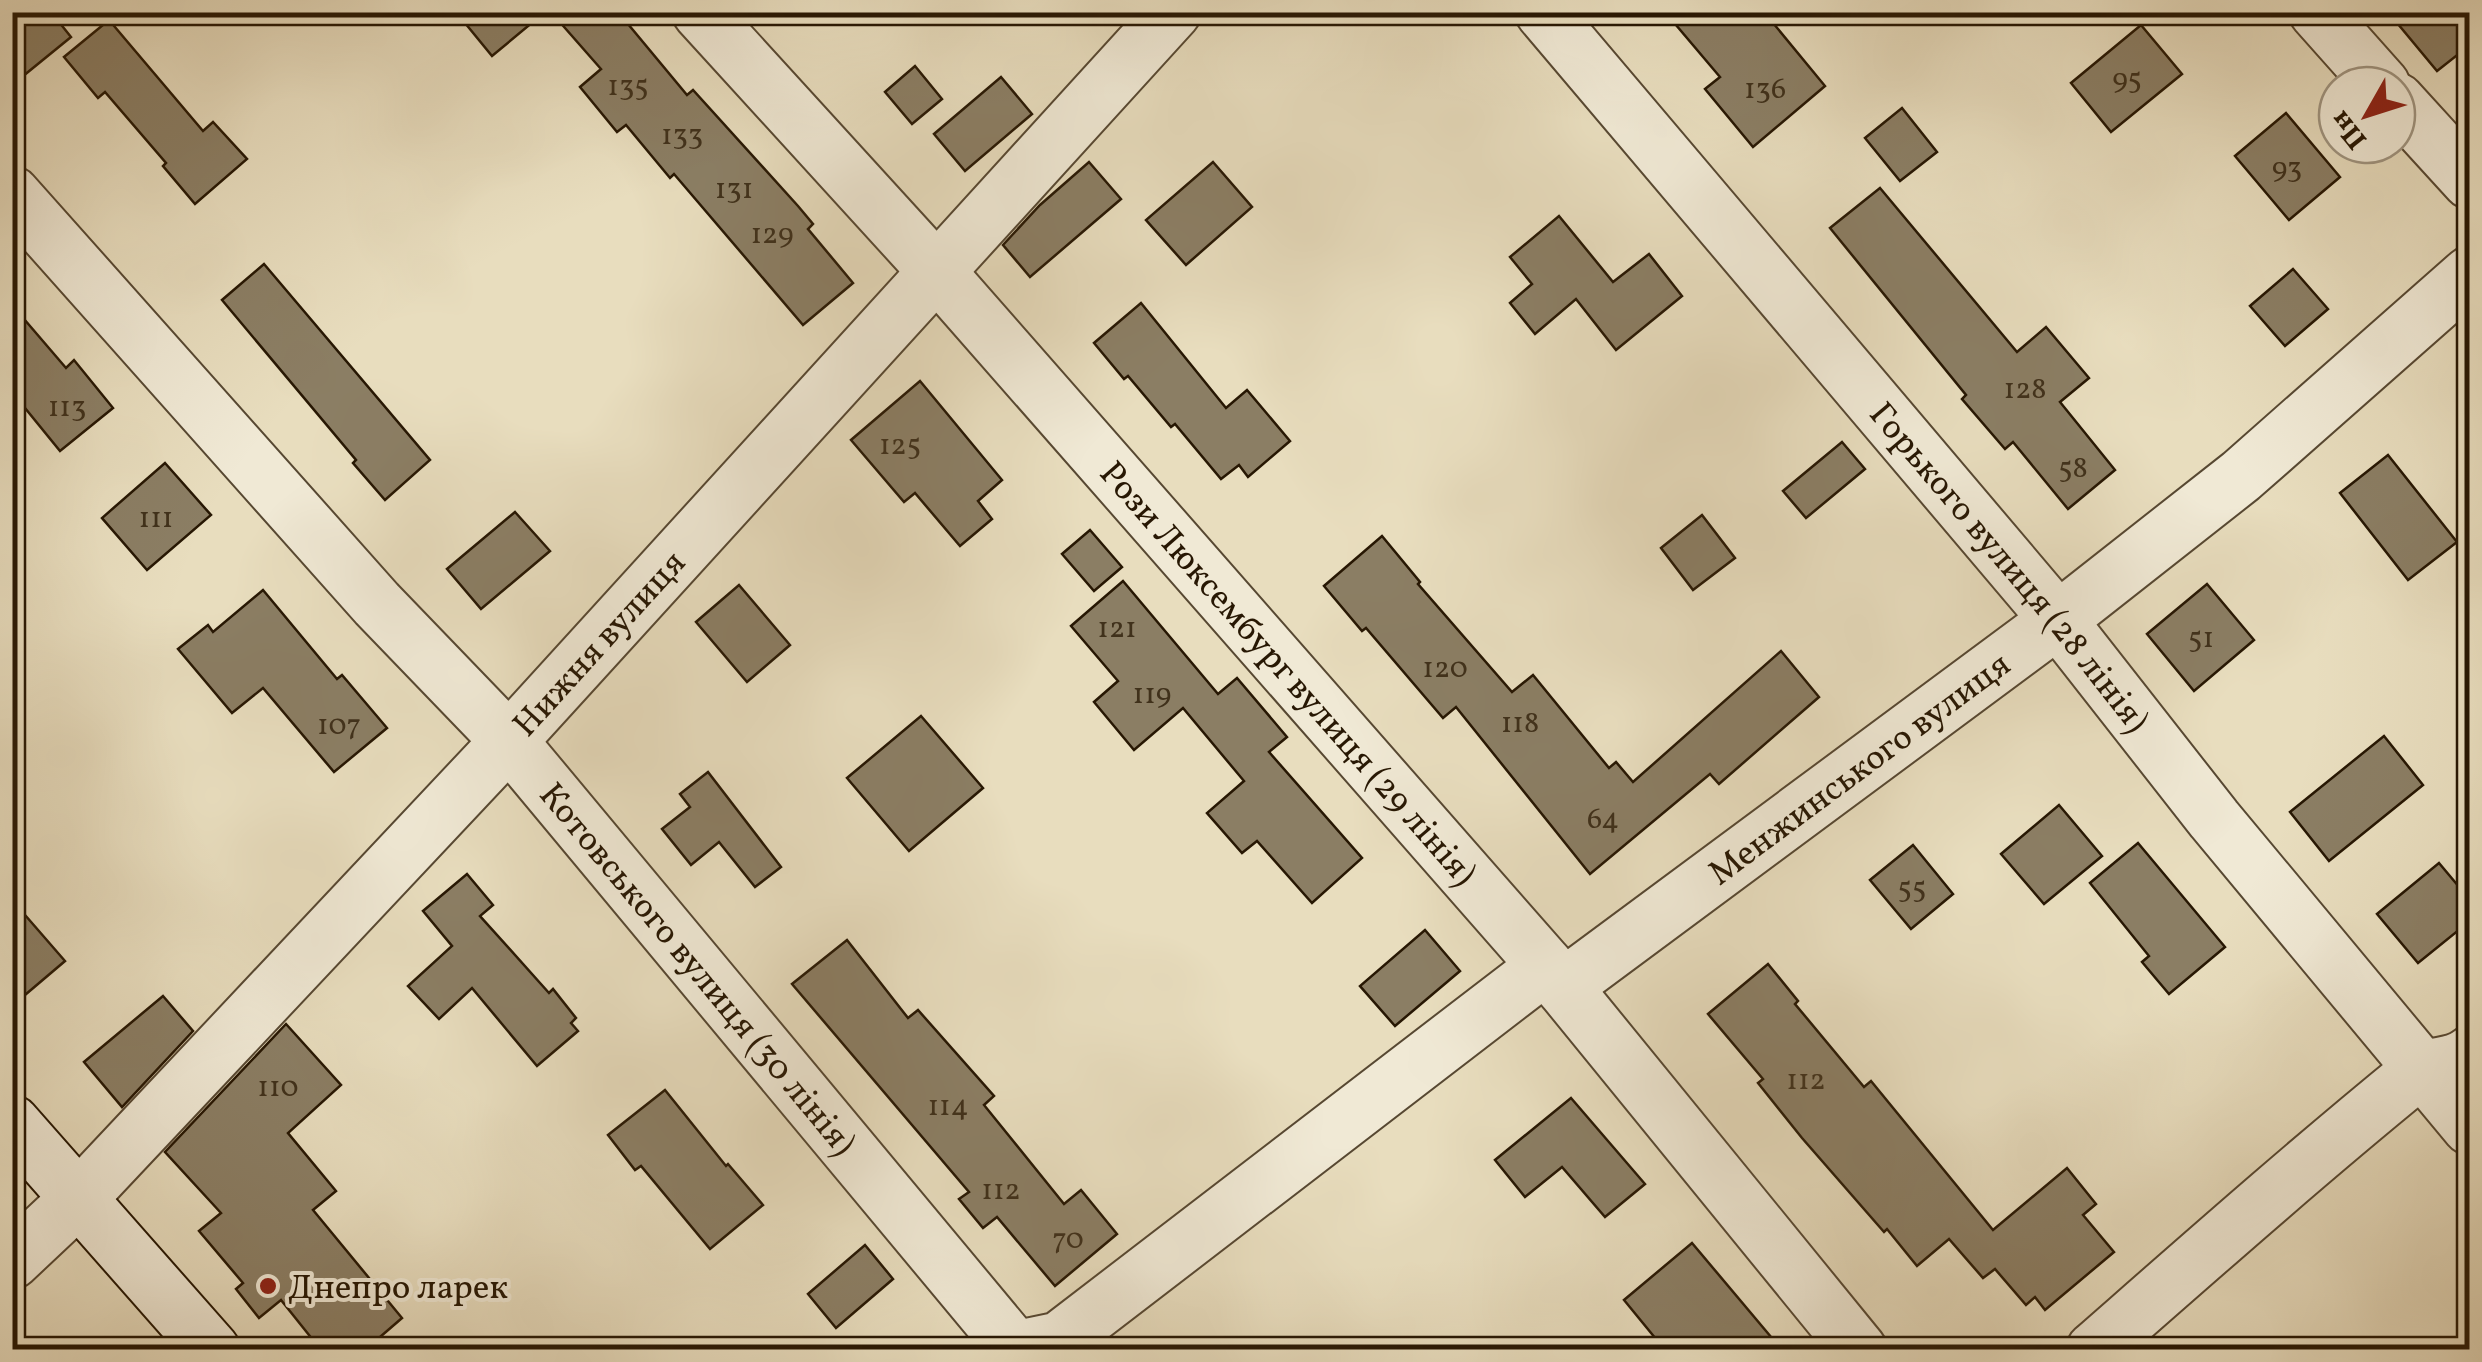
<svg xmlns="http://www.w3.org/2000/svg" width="2482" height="1362" font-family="Vollkorn,serif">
	<rect width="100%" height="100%" fill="#e8ddbe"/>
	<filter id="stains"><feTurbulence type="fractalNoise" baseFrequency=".002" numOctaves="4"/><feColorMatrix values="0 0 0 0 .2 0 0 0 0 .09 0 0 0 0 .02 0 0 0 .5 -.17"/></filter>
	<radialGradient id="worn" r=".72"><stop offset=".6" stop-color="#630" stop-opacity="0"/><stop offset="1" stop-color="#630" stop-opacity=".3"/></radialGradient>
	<g fill="#8b7e64" stroke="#271703" stroke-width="2.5">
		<path d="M 12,12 L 51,12 L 71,37 L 12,85 Z"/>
		<path d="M 456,12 L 545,12 L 492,56 Z"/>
		<path d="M 551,12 L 618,12 L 687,95 L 693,90 L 798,206 L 813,224 L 808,229 L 853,283 L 803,325 L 674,174 L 670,178 L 626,125 L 617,132 L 580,87 L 601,69 Z"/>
		<path d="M 1665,12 L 1764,12 L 1825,86 L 1753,147 L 1705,89 L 1720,77 Z"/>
		<path d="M 2388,12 L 2470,12 L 2470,45 L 2437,71 Z"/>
		<path d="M 109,20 L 203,131 L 213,122 L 247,159 L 195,204 L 163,166 L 166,163 L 105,92 L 98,98 L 64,57 Z"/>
		<path d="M 2141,25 L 2182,74 L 2111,132 L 2071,83 Z"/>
		<path d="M 915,66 L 942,99 L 912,124 L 885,92 Z"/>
		<path d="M 1001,77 L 1032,114 L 965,171 L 934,134 Z"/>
		<path d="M 1902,108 L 1937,152 L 1900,181 L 1865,138 Z"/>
		<path d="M 2286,113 L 2340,177 L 2289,220 L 2235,156 Z"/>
		<path d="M 1089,162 L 1121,199 L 1030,277 L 1003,245 L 1040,205 Z"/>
		<path d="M 1213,162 L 1252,207 L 1186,265 L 1146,220 Z"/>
		<path d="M 1880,188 L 2017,352 L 2046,327 L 2089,378 L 2060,402 L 2115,470 L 2068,509 L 2013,442 L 2005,449 L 1962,399 L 1966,395 L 1830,228 Z"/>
		<path d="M 1559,216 L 1613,282 L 1649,254 L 1682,296 L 1616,350 L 1576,299 L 1535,334 L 1510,303 L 1532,284 L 1510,257 Z"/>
		<path d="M 264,264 L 430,460 L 385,500 L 353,463 L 356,460 L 222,300 Z"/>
		<path d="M 2293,269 L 2328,309 L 2285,346 L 2250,306 Z"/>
		<path d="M 1141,303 L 1226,408 L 1247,390 L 1290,441 L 1248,477 L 1239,465 L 1221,479 L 1175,424 L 1171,427 L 1128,376 L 1124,379 L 1094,343 Z"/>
		<path d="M 12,305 L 66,368 L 74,360 L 113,408 L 60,451 L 12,392 Z"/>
		<path d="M 920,381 L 1002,480 L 978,501 L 992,519 L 960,546 L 915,493 L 904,502 L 851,440 Z"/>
		<path d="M 1842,442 L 1865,469 L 1806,518 L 1783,491 Z"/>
		<path d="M 2388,455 L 2457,542 L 2408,580 L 2340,493 Z"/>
		<path d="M 165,463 L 211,515 L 147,570 L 102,518 Z"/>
		<path d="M 515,512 L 550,551 L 481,609 L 447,569 Z"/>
		<path d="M 1702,515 L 1735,558 L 1693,590 L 1661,548 Z"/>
		<path d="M 1090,530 L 1122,567 L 1094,591 L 1062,554 Z"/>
		<path d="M 1382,536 L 1420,582 L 1418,584 L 1512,692 L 1533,675 L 1609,768 L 1616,762 L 1633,782 L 1781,651 L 1819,697 L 1719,784 L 1710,774 L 1590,874 L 1456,707 L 1443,718 L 1366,628 L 1362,631 L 1324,586 Z"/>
		<path d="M 1123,581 L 1218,694 L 1237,678 L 1287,737 L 1269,752 L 1362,858 L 1312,903 L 1257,841 L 1242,853 L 1207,813 L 1244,781 L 1183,708 L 1134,750 L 1094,702 L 1118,681 L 1071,626 Z"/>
		<path d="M 2207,584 L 2254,640 L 2194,691 L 2147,634 Z"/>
		<path d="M 739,585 L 790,645 L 747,682 L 696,622 Z"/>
		<path d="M 263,590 L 337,679 L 342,675 L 387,728 L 334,772 L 263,688 L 232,713 L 178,649 L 208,625 L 213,632 Z"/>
		<path d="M 921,716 L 983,788 L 909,851 L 847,778 Z"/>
		<path d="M 2384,736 L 2423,785 L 2329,861 L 2290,812 Z"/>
		<path d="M 708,772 L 781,867 L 755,887 L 719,842 L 691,865 L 662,829 L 690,807 L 680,794 Z"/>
		<path d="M 2059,805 L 2102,856 L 2044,904 L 2001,854 Z"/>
		<path d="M 2138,843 L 2225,947 L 2169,994 L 2142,962 L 2149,956 L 2090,883 Z"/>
		<path d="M 1913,845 L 1953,894 L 1911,929 L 1870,880 Z"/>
		<path d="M 2439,863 L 2470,900 L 2470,921 L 2418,963 L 2377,914 Z"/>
		<path d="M 467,874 L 493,905 L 480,916 L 549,993 L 553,989 L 576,1018 L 571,1023 L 578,1031 L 537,1066 L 472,988 L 439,1019 L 408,986 L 452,946 L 423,911 Z"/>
		<path d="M 12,900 L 65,961 L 12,1006 Z"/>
		<path d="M 1425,930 L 1460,971 L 1395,1026 L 1360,986 Z"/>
		<path d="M 847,940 L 908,1018 L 918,1010 L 994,1096 L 984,1105 L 1064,1204 L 1081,1190 L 1117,1234 L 1055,1286 L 997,1217 L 983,1228 L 959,1199 L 969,1192 L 792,984 Z"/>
		<path d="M 1768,964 L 1798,1001 L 1795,1004 L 1864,1087 L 1871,1081 L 1993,1230 L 2067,1168 L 2096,1204 L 2083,1215 L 2114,1252 L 2045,1310 L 2035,1297 L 2026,1305 L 1995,1269 L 1983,1278 L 1949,1239 L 1917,1266 L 1887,1229 L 1884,1232 L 1802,1138 L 1758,1083 L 1763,1079 L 1708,1014 Z"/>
		<path d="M 163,996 L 193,1031 L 122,1107 L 84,1062 Z"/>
		<path d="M 286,1024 L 341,1085 L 288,1133 L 336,1191 L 313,1210 L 402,1318 L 365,1350 L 321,1350 L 281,1300 L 259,1318 L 236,1289 L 243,1283 L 199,1231 L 221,1213 L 165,1152 Z"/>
		<path d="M 665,1090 L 726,1166 L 728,1164 L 763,1205 L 710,1249 L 641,1166 L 635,1170 L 608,1135 Z"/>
		<path d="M 1571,1098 L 1645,1184 L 1605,1217 L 1562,1167 L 1525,1197 L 1495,1160 Z"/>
		<path d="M 1692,1243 L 1782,1350 L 1665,1350 L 1624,1300 Z"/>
		<path d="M 865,1245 L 893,1279 L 836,1328 L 808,1294 Z"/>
	</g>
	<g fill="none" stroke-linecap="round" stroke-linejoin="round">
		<defs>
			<g id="street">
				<path id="s1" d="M 700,12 L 938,273 L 1546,966 L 1859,1350"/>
				<path id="s2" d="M 1543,12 L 2058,620 L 2214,819 L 2470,1127"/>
				<path d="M 2317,12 L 2382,85"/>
				<path d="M 2397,101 L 2470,181"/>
				<path id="s3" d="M 12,194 L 377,604 L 509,741 L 1016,1350"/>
				<path id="s4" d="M 1563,987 L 2058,620 L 2241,476 L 2470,274"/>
				<path id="s5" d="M 12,1261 L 80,1197 L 509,741 L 1173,12"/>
				<path d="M 1011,1350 L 1059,1340 L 1546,966"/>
				<path d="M 2094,1350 C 2200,1257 2305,1164 2414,1075 C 2431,1062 2453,1068 2470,1054"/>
			</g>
			<path id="secondary" d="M 12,1123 L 212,1350"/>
		</defs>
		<use href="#street" stroke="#574832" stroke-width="59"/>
		<use href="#secondary" stroke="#271703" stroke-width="59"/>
		<use href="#street" stroke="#f0e9d5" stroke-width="55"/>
		<use href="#secondary" stroke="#f0e9d5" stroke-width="55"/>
	</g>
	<circle fill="#8f2418" stroke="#f0e9d5" stroke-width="4" cx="268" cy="1286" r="10"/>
	<g text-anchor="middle" stroke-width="8" stroke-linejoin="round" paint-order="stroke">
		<g font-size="30" fill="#40311b">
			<text x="2127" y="88">95</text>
			<text x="628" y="95">135</text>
			<text x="1765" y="98">136</text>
			<text x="682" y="144">133</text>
			<text x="2287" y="177">93</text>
			<text x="734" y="198">131</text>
			<text x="772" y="243">129</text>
			<text x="2025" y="398">128</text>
			<text x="67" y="416">113</text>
			<text x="900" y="454">125</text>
			<text x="2073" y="477">58</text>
			<text x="156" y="527">111</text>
			<text x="1117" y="637">121</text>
			<text x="2201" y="647">51</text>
			<text x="1445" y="677">120</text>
			<text x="1152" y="703">119</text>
			<text x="1520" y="732">118</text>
			<text x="339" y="734">107</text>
			<text x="1603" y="828">64</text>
			<text x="1912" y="897">55</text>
			<text x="1806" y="1089">112</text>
			<text x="278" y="1096">110</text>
			<text x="948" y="1115">114</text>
			<text x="1001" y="1199">112</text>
			<text x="1068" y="1248">70</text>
		</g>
		<g font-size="35" fill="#271703" stroke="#f0e9d5">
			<text dy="12" stroke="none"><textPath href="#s2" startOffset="725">Горького вулиця (28 лiнiя)</textPath></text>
			<text dy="12" stroke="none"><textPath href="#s5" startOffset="852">Нижня вулиця</textPath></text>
			<text dy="12" stroke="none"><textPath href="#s1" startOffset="885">Рози Люксембург вулиця (29 лiнiя)</textPath></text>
			<text dy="12" stroke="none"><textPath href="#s4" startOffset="368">Менжинського вулиця</textPath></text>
			<text dy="12" stroke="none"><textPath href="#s3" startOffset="1035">Котовського вулиця (30 лiнiя)</textPath></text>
		</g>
		<g font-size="35" fill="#271703" stroke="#f0e9d5" text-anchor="start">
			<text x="288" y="1298">Днепро ларек</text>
		</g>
	</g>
	<rect width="2482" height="1362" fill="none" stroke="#e8ddbe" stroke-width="50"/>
	<rect x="15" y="15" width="2452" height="1332" fill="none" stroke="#271703" stroke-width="5"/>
	<rect x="25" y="25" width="2432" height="1312" fill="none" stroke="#271703" stroke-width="2.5"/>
	<g transform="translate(2367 115) rotate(231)"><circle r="48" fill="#f0e9d5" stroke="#a09581" stroke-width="2.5"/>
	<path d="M0-8L18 38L0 25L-18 38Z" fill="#8f2418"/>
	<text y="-15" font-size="28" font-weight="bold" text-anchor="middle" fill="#271703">Пн</text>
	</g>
	<rect width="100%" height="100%" filter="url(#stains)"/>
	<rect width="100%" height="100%" fill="url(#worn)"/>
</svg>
